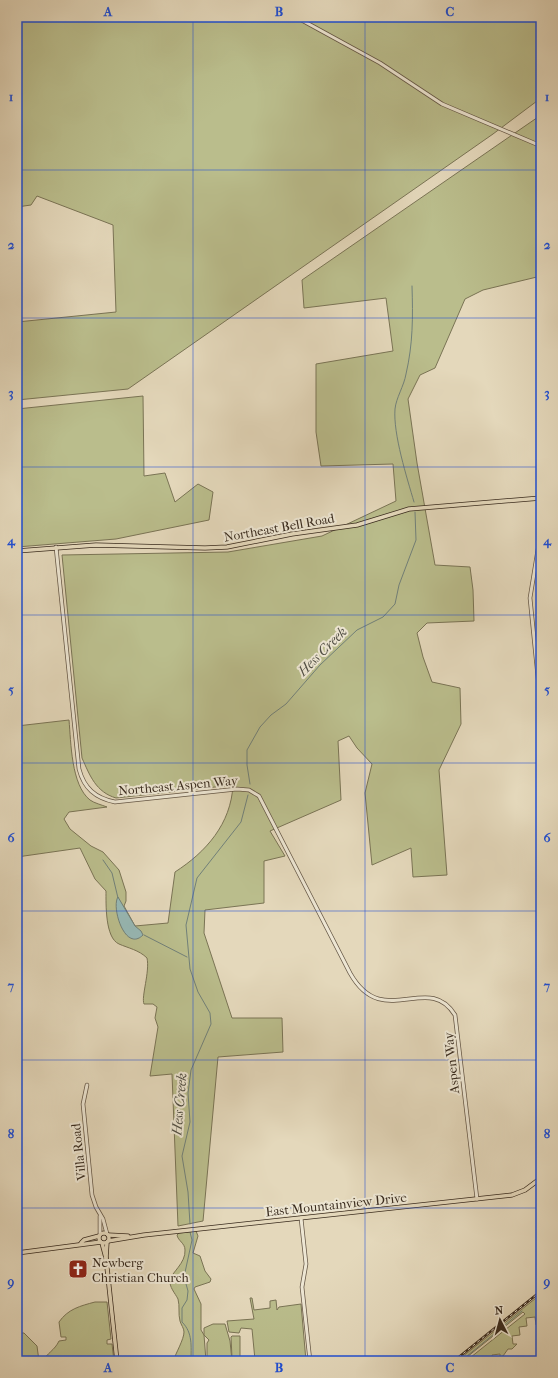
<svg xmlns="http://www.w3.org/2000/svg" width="558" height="1378" font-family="'IM FELL French Canon',serif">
	<rect width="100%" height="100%" fill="#e4d8bb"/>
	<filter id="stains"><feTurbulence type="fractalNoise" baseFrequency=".005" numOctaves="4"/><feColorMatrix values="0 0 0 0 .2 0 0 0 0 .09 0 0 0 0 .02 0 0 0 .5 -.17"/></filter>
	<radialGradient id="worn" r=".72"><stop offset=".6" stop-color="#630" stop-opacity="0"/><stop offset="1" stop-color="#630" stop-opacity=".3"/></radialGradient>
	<g fill="#babd8c" stroke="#7a7455">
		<path d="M 17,17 L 541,17 L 541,98 L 493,134 L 128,389 L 17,400 L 17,322 L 116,312 L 113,225 L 37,196 L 31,205 L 17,207 Z"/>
		<path d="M 541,115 L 541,276 L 483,290 L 465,299 L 435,368 L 420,375 L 408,399 L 417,463 L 435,565 L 470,567 L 473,590 L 474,621 L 427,623 L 417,633 L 423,657 L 432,682 L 460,688 L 461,724 L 439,770 L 447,875 L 413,877 L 411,848 L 372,865 L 365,793 L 372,764 L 357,748 L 349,736 L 338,741 L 341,800 L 270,831 L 285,856 L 264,861 L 264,903 L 205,910 L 204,933 L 232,1018 L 282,1018 L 283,1052 L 218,1057 L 203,1221 L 178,1226 L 172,1074 L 150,1076 L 158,1027 L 155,1018 L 157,1007 L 153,1004 L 144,1004 C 141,997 150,972 147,958 C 139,950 128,948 119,944 C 105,938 106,904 106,891 L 95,879 L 80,848 L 17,857 L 17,726 L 69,720 C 71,742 71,785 90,800 C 94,803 102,805 107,807 L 69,812 L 64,819 L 70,829 L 91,846 L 103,852 L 119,870 L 126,892 L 126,901 L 124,906 L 135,926 L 168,923 L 175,872 C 206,852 231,824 233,785 L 116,798 C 96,792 90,776 82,758 L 62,555 L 228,552 L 322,536 L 396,501 L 393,464 L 321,466 L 316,432 L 316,364 L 393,351 L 386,298 L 304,308 L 302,280 Z"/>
		<path d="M 143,396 L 144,476 L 165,473 L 175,502 L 198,484 L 213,492 L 209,520 L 116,539 L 17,547 L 17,409 Z"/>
		<path d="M 196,1231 L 198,1236 L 193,1253 L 200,1256 L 205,1271 L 211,1279 L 210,1282 L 195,1287 L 194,1289 L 201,1304 L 201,1330 L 204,1335 L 206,1361 L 173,1361 C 176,1353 184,1339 184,1332 C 184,1328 181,1325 180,1321 C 178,1314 180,1306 178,1299 C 175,1293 169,1287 170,1280 C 171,1273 186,1263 185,1250 C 185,1243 178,1241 177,1235 L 179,1233 Z"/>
		<path d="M 541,1294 L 541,1310 L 539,1311 L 541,1325 L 536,1325 L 535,1317 L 526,1318 L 527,1326 L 519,1327 L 520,1335 L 512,1336 L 513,1344 L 517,1344 L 512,1349 L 508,1349 L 503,1356 L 500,1357 L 500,1354 L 492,1355 L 493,1361 L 466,1361 L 525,1314 L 523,1312 L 462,1361 L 457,1361 Z"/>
		<path d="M 250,1298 L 252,1298 L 254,1310 L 270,1308 L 270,1301 L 276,1300 L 277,1310 L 279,1307 L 301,1304 L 306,1361 L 253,1361 L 255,1360 L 252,1329 L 241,1328 L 239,1333 L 229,1332 L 227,1321 L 254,1319 Z"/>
		<path d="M 95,1302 L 107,1302 L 111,1339 L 107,1340 L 107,1344 L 112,1344 L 114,1361 L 43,1361 C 46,1354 55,1350 59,1341 L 66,1340 L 66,1337 L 61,1337 L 59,1322 C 68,1309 80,1306 95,1302 Z"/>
		<path d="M 213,1324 L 225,1324 L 230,1341 L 232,1361 L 207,1361 L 207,1343 L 209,1340 L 204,1335 L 204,1328 Z"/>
		<path d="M 17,1333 L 24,1333 L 37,1346 L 39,1361 L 17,1361 Z"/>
		<path d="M 232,1336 L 240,1336 L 240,1360 L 236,1361 L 232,1358 L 231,1337 Z"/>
	</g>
	<path fill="#97b9b6" stroke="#718079" d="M 118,897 L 135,926 L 141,931 L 143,935 C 125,953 111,907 118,897 Z"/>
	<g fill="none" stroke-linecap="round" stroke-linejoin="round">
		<g stroke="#718079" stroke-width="1">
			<path d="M 412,286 C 413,317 413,344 406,374 C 404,386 396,398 395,409 C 393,434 407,478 414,502"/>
			<path d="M 250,784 L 247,765 L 247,750 L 260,727 L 271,715 L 286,704 L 320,665 L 357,630 L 383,617 L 395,604 L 399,585 L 416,540 L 415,512"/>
			<path d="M 103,860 L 112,873 L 118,898"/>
			<path d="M 144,935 L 187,957"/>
			<path d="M 190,1224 L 188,1192 L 182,1156 L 190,1122 L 188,1093 L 191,1070 L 211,1024 L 210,1013 L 198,992 L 190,969 L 186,925 L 197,878 L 241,822 L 248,795"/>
			<path d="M 190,1232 L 192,1240 L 184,1277 L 188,1291 L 187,1300 L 182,1308 L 182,1322 C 193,1333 191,1346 191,1361"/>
			<path d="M 461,1361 L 522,1311"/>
		</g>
		<defs>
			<g id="minor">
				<path d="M 296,17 L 380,63 L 442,104 L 541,146"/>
				<path d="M 541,531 L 530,598 L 541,707"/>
				<path d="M 56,547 L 79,769 C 84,788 95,798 115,802 L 237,789 L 249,790 L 259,796 L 350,973 C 383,1032 428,971 455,1015 L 477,1199"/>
				<path d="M 87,1085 L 83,1104 L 92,1195 L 96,1207 L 103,1219 L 107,1234"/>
				<path d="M 301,1218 L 306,1264 L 302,1287 L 310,1361"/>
				<path d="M 100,1235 L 100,1216"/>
			</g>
			<g id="major">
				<path d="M 17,551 L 96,545 L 205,548 L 227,547 L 292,534 L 357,525 L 409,509 L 541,498"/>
				<circle cx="104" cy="1238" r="5"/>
				<path d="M 108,1235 L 128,1236"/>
				<path d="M 108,1241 L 144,1235 L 512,1195 L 525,1190 L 541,1178"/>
				<path d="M 107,1242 L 106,1258 L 117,1361"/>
				<path d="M 81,1243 L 84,1240 L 99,1236"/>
				<path d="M 102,1243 L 106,1258"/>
				<path d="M 17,1253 L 101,1242"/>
			</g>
		</defs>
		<use href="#minor" stroke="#645645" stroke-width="4.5"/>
		<use href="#major" stroke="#392b1e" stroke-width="5"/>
		<use href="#minor" stroke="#ede6d3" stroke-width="3"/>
		<use href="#major" stroke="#e4d8bb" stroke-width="3.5"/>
		<defs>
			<path id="rail" d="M 454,1361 L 541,1291"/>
		</defs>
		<use href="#rail" stroke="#392b1e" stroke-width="2.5"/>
		<use href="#rail" stroke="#ede6d3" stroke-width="1" stroke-dasharray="3" stroke-linecap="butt"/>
	</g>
	<path fill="none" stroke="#1d4ed8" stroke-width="1" stroke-opacity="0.55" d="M 193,17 L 193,1361M 365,17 L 365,1361M 17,170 L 541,170M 17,318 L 541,318M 17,467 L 541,467M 17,615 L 541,615M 17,763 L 541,763M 17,911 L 541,911M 17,1060 L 541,1060M 17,1208 L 541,1208"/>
	<defs>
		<symbol id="church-square" viewBox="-11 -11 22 22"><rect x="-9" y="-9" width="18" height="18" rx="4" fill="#8f2418" stroke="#ede6d3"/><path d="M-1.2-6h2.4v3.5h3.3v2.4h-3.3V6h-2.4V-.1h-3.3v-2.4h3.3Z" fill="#fff"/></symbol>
	</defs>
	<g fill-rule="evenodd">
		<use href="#church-square" x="67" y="1258" width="22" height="22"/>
	</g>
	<g text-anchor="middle" stroke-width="4" stroke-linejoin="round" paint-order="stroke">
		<g font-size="13" fill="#392b1e" stroke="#ede6d3">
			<text transform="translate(279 527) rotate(-10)" y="5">Northeast Bell Road</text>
			<text transform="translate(178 785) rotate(-5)" y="5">Northeast Aspen Way</text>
			<text transform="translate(451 1063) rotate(-96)" y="5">Aspen Way</text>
			<text transform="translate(78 1152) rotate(-96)" y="5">Villa Road</text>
			<text transform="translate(336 1204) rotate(-6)" y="5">East Mountainview Drive</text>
		</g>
		<g font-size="13" fill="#392b1e" stroke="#ede6d3" text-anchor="start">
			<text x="92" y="1267">Newberg<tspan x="92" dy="15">Christian Church</tspan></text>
		</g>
		<g font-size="14" font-style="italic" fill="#504e44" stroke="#ede6d3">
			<text transform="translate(322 651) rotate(-45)" y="5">Hess Creek</text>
			<text transform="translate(179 1104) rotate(-85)" y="5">Hess Creek</text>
		</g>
	</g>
	<rect width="558" height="1378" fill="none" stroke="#e4d8bb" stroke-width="44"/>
	<g transform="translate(500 1320) rotate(354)" stroke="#ede6d3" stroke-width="3" paint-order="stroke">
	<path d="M0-3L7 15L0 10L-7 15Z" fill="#392b1e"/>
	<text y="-6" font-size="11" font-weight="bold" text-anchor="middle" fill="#392b1e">N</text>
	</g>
	<rect x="22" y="22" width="514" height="1334" fill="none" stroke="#1d4ed8" stroke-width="1.5"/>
	<g font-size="13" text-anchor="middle" font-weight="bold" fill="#1d4ed8">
		<text x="108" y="16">A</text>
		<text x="279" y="16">B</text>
		<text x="450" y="16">C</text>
		<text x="11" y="101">1</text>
		<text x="547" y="101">1</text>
		<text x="11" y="249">2</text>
		<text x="547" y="249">2</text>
		<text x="11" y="397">3</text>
		<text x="547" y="397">3</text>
		<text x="11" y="545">4</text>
		<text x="547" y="545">4</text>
		<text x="11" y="694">5</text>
		<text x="547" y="694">5</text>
		<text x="11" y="842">6</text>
		<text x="547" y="842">6</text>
		<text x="11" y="990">7</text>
		<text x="547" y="990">7</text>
		<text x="11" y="1138">8</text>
		<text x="547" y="1138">8</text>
		<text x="11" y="1286">9</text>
		<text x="547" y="1286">9</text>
		<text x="108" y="1372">A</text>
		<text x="279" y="1372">B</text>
		<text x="450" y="1372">C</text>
	</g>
	<rect width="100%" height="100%" filter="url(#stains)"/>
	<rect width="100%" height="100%" fill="url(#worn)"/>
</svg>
